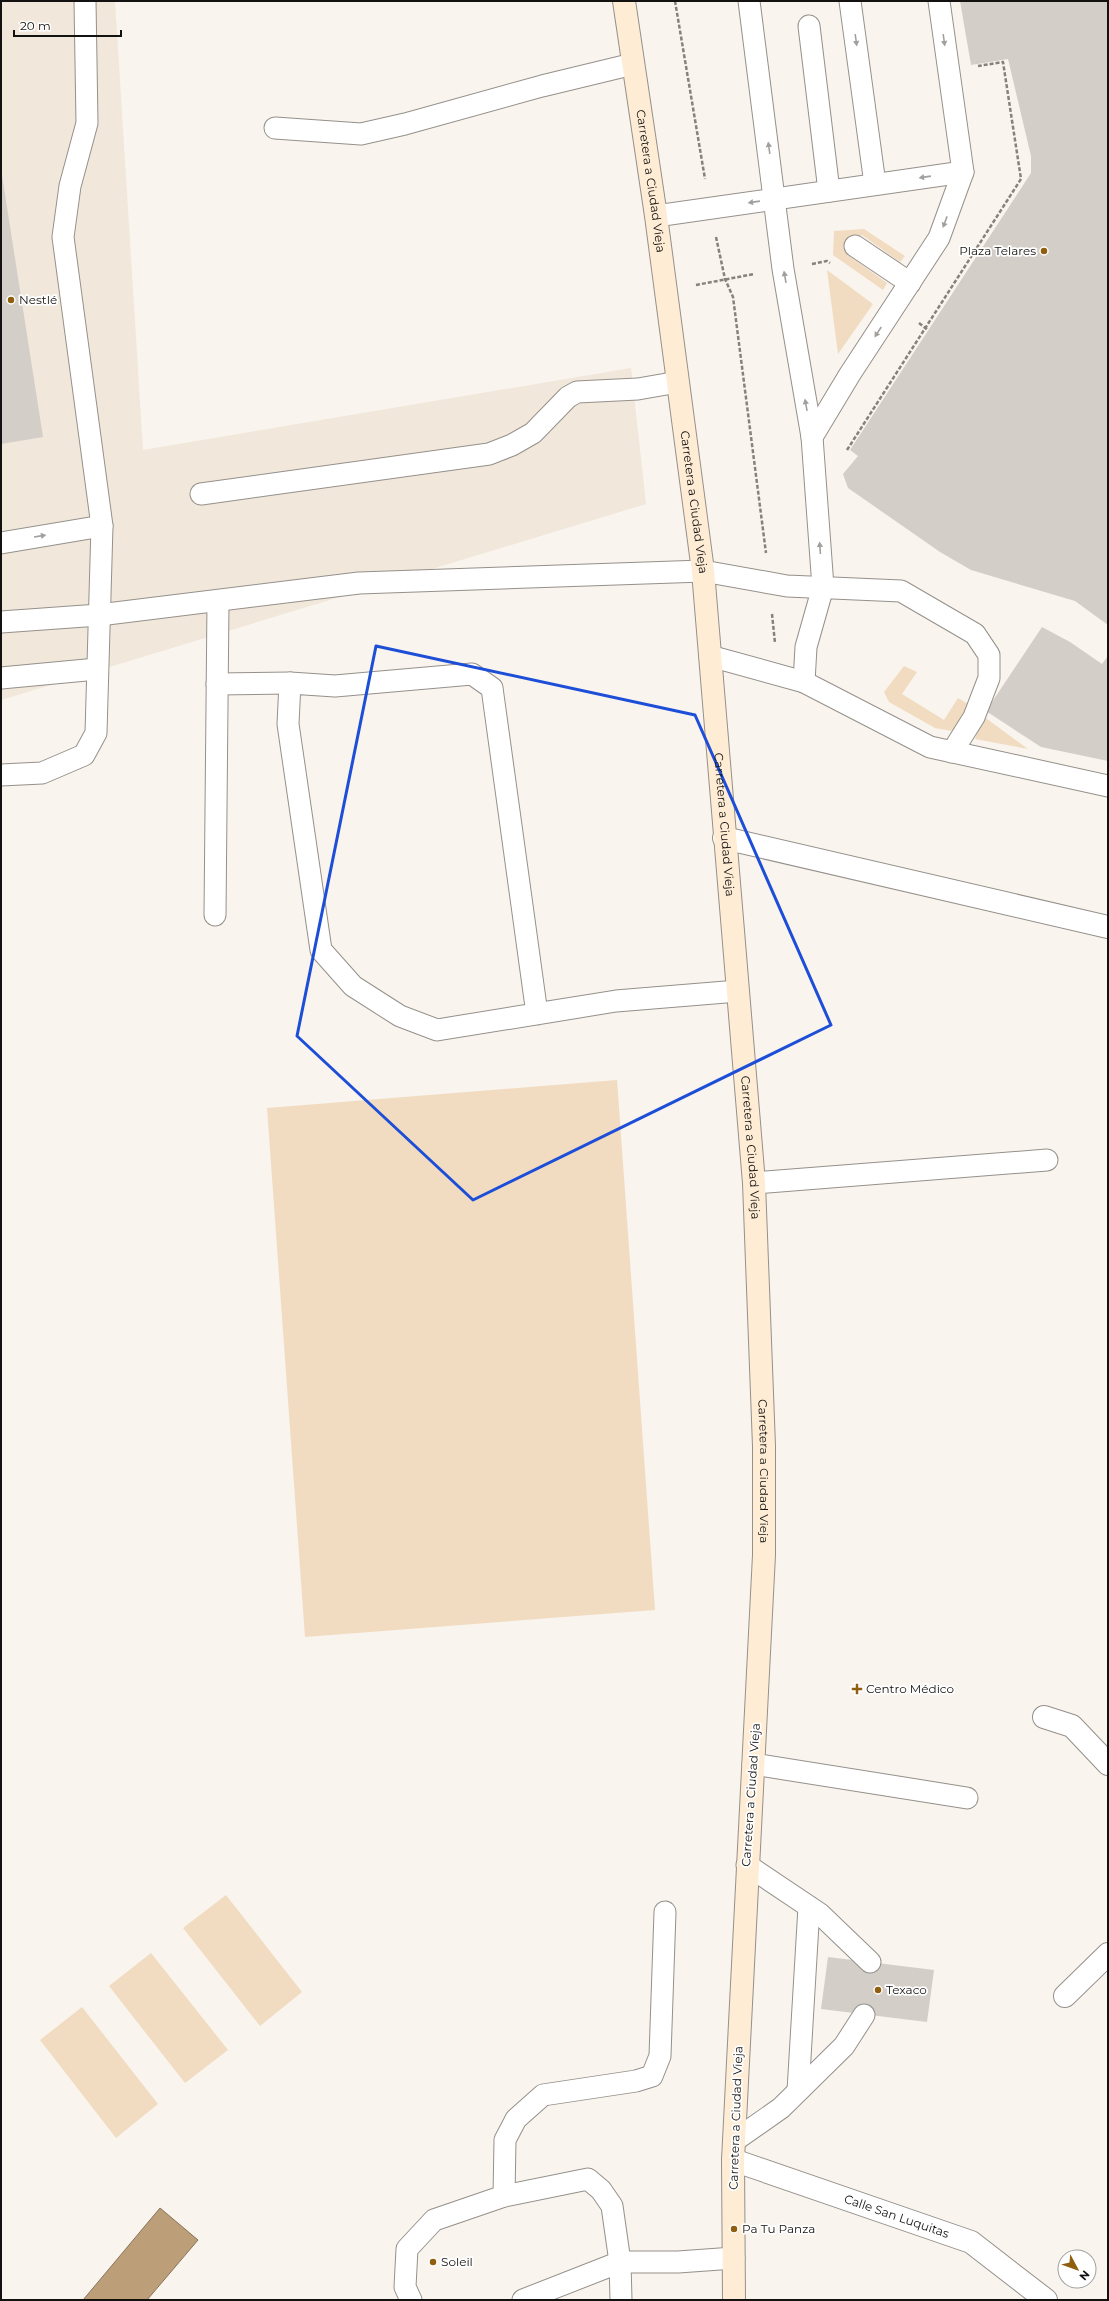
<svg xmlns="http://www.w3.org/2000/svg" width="1109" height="2301" font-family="Montserrat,sans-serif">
	<rect width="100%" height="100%" fill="#f9f4ed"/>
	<path fill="#f1e7da" d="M 1,1 L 115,1 L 143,450 L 631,368 L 646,504 L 1,700 Z"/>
	<g fill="#f1dcc2">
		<path d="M 864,229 L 905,256 L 900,262 L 862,235 L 848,255 L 887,283 L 883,290 L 833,255 L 834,231 Z"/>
		<path d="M 827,270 L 873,304 L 838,354 Z"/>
		<path d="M 904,666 L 917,672 L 902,694 L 944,720 L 958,698 L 970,705 L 952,731 L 935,728 L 889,702 L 884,692 Z"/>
		<path d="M 983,716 L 1028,749 L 975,739 Z"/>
		<path d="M 617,1080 L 655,1610 L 305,1637 L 267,1108 Z"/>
		<path d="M 226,1895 L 302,1992 L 260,2026 L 183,1928 Z"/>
		<path d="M 151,1953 L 228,2050 L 185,2083 L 109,1986 Z"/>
		<path d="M 82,2007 L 158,2104 L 116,2138 L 40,2040 Z"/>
	</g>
	<path fill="#bc9e79" stroke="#89745a" d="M 160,2208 L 198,2240 L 147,2300 L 83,2300 Z"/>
	<g fill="#d3cec8">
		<path d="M 960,1 L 1108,1 L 1108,625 L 1075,601 L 971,570 L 940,552 L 848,488 L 843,474 L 858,456 L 850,450 L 1031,173 L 1031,156 L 1008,59 L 971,65 Z"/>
		<path d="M 1,169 L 43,437 L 1,444 Z"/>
		<path d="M 1042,627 L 1070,642 L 1102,664 L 1108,656 L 1108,761 L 1041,747 L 986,711 Z"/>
		<path d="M 828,1957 L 934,1970 L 927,2022 L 821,2009 Z"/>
	</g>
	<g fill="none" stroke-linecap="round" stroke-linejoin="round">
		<defs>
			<g id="service">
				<path d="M 749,1 L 783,269 L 812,437 L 823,587 L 806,647 L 804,682"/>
				<path d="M 850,1 L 875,184"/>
				<path d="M 809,26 L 829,191"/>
				<path d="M 275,128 L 361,134 L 405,124 L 542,86 L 633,64"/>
				<path d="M 656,216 L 963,172"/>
				<path d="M 855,246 L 910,283"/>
				<path d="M 812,437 L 850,374 L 939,238 L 963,172 L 939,1"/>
				<path d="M 201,494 L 489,454 L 512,445 L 533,433 L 568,397 L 577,392 L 638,389 L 678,382"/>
				<path d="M 1,543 L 102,526"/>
				<path d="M 1,622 L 99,615 L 359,583 L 703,571 L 787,586 L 901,591 L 975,634 L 989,655 L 989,678 L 974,717 L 952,752"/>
				<path d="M 710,656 L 804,682 L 930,747 L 1108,786"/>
				<path d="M 1,678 L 97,669"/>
				<path d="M 217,684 L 290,683"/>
				<path d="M 1,775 L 42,773 L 84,755 L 96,733 L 102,526 L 63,237 L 70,186 L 87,123 L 85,1"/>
				<path d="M 215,915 L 218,601"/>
				<path d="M 537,1014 L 492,688 L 472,674 L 335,686 L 290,683 L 288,724 L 321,950 L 353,986 L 400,1016 L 437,1030 L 616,1001 L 738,991"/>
				<path d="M 754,1183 L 1047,1160"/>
				<path d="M 753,1764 L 967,1798"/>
				<path d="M 747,1865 L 820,1914 L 870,1962"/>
				<path d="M 798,2091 L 809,1907"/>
				<path d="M 734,2141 L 781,2108 L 844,2046 L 864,2015"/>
				<path d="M 504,2196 L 505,2140 L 516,2119 L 543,2095 L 636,2081 L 652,2076 L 660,2056 L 665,1912"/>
				<path d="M 411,2300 L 405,2287 L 407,2249 L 434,2220 L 504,2196 L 588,2179 L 601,2190 L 612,2206 L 620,2262 L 621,2300"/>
				<path d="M 523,2300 L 620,2262 L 678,2262 L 734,2258"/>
			</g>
			<g id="minor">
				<path d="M 724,838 L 1108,927"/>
				<path d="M 1044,1717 L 1072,1726 L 1108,1764"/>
				<path d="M 1065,1996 L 1108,1954"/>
				<path id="s1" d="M 733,2160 L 971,2242 L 1046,2300"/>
			</g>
			<g id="secondary">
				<path id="s2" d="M 624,1 L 656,216 L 703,571 L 754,1183 L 764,1446 L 764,1555 L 733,2160 L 734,2300"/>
			</g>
		</defs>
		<use href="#service" stroke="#95908b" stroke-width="23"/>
		<use href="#minor" stroke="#95908b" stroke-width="24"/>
		<use href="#secondary" stroke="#95908b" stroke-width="24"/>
		<g stroke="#85827e" stroke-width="2.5" stroke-dasharray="4 2" stroke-linecap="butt">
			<path d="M 675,1 L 705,179"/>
			<path d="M 716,237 L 725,279 L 733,297 L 766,553"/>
			<path d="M 812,264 L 827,261 L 830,263"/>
			<path d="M 696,285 L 754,274"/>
			<path d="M 919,323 L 928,330"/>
			<path d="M 847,450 L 1021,179 L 1003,62 L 978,66"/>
			<path d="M 772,614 L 775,643"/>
		</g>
		<use href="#service" stroke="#fff" stroke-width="21"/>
		<use href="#minor" stroke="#fff" stroke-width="22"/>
		<use href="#secondary" stroke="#feecd5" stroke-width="22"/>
	</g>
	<defs><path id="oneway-solid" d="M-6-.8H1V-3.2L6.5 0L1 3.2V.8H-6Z"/></defs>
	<g fill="#a1a09f">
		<use href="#oneway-solid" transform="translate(856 40) rotate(82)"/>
		<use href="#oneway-solid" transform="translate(944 40) rotate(82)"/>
		<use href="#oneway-solid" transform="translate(769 148) rotate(-98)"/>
		<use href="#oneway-solid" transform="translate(925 177) rotate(172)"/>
		<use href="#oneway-solid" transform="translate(754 202) rotate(172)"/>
		<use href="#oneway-solid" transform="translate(945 222) rotate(110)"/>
		<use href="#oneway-solid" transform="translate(785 277) rotate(-100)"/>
		<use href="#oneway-solid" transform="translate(878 332) rotate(123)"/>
		<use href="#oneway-solid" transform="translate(806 405) rotate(-100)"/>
		<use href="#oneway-solid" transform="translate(40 536) rotate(-9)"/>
		<use href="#oneway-solid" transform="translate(820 548) rotate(-94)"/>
	</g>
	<path fill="none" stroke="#1d4ed8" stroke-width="3" stroke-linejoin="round" d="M 376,646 L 695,715 L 831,1025 L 473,1200 L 297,1036 Z"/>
	<g fill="#905f0e" stroke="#fff" stroke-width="1.5">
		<circle cx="1044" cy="251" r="4"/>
		<circle cx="11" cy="300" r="4"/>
		<path d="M855 1683h4v4h4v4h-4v4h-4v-4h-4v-4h4z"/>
		<circle cx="878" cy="1990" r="4"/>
		<circle cx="734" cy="2229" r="4"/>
		<circle cx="433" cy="2262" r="4"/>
	</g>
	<g text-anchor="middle" stroke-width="3.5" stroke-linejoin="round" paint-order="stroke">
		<g font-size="12" fill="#131210" stroke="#fff">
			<text dy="4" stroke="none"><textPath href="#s2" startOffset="182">Carretera a Ciudad Vieja</textPath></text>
			<text dy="4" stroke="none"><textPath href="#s2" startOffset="506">Carretera a Ciudad Vieja</textPath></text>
			<text dy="4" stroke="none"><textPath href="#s2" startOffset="830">Carretera a Ciudad Vieja</textPath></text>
			<text dy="4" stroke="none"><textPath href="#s2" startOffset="1154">Carretera a Ciudad Vieja</textPath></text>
			<text dy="4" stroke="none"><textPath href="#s2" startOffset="1478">Carretera a Ciudad Vieja</textPath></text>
			<text transform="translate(751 1795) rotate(-86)" y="4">Carretera a Ciudad Vieja</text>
			<text transform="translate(736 2118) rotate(-88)" y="4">Carretera a Ciudad Vieja</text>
			<text dy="4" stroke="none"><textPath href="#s1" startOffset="173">Calle San Luquitas</textPath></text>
		</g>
		<g font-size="12" fill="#131210" stroke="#fff" text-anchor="start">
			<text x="1036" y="255" text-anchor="end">Plaza Telares</text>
			<text x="19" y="304">Nestlé</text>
			<text x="866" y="1693">Centro Médico</text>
			<text x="886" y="1994">Texaco</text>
			<text x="742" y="2233">Pa Tu Panza</text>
			<text x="441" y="2266">Soleil</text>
		</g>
	</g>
	<rect width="1109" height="2301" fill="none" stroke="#131210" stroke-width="4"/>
	<g transform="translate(1077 2269) rotate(131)"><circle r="19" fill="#ffffff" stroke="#a1a09f"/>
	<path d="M0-3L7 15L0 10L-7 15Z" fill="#905f0e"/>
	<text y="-6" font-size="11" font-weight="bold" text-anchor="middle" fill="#131210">N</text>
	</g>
	<path d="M14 30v6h107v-6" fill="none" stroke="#131210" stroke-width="2"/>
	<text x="20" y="30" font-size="12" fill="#131210" stroke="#ffffff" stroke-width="3" paint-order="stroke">20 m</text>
</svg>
